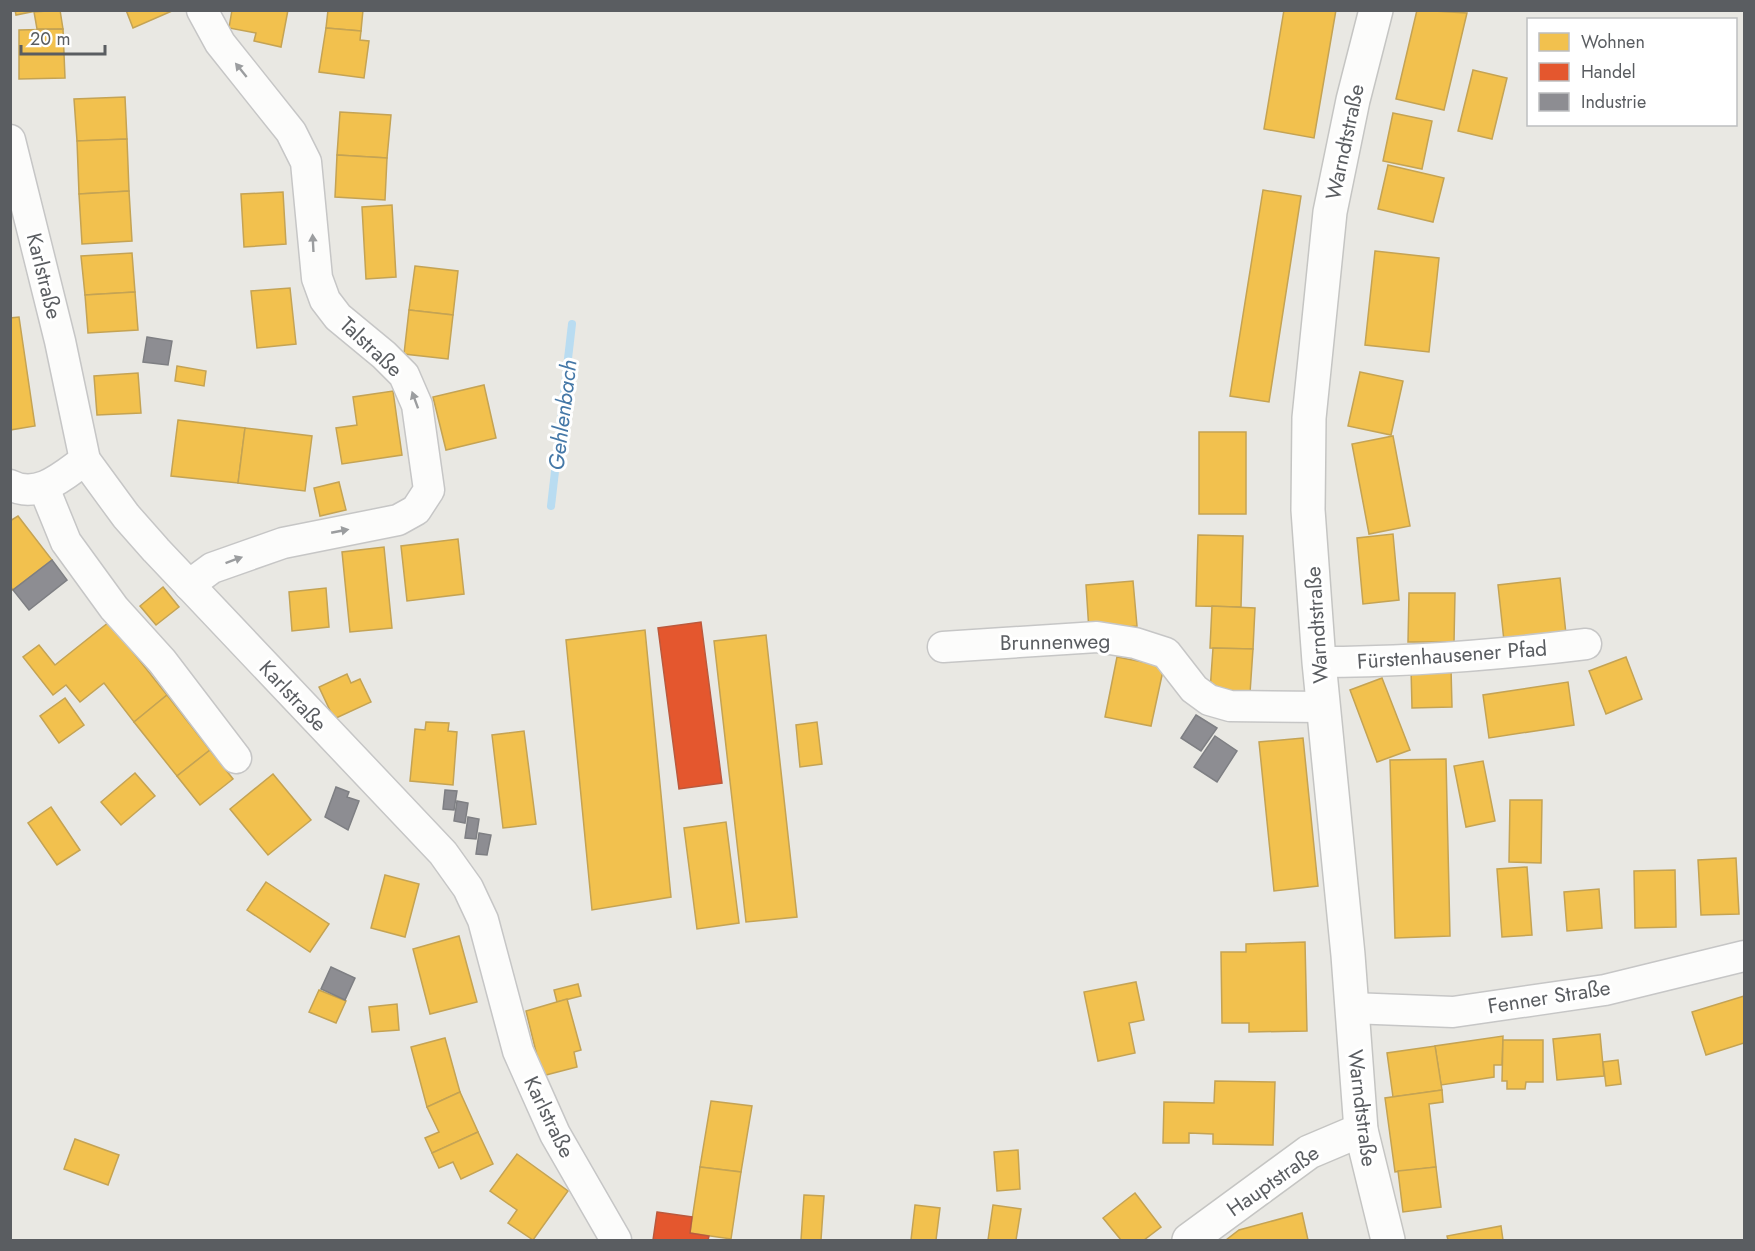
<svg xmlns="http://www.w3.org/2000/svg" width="1755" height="1251" font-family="Jost,sans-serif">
	<rect width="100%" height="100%" fill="#e9e8e3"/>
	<g fill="#f2c14e" stroke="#c4a354" stroke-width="1.5">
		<path d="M 15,10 L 41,10 L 16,15 Z"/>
		<path d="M 60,10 L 63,29 L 37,29 L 34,12 Z"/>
		<path d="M 126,10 L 172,10 L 172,11 L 133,28 Z"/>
		<path d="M 232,10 L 288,10 L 281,47 L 254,41 L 256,33 L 229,28 Z"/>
		<path d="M 328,10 L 363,10 L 361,31 L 326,28 Z"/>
		<path d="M 1284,10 L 1336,10 L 1314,138 L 1264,129 Z"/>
		<path d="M 1417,10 L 1467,13 L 1444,110 L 1396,99 Z"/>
		<path d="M 326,28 L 361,31 L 360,40 L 369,41 L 364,78 L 319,72 Z"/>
		<path d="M 63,29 L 65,78 L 19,79 L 19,30 Z"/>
		<path d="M 1473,70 L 1507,78 L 1492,139 L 1458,131 Z"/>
		<path d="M 125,97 L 127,139 L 77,141 L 74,99 Z"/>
		<path d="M 340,112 L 391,115 L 387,158 L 337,155 Z"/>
		<path d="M 1393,113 L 1432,121 L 1422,169 L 1383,161 Z"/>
		<path d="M 127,139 L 129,191 L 79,194 L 77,141 Z"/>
		<path d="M 337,155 L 387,158 L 385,200 L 335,197 Z"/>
		<path d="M 1388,165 L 1444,178 L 1433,222 L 1378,209 Z"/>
		<path d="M 1263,190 L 1301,196 L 1269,402 L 1230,396 Z"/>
		<path d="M 129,191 L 132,241 L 82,244 L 79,194 Z"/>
		<path d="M 283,192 L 286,244 L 244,247 L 241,194 Z"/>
		<path d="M 392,205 L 396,277 L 366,279 L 362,207 Z"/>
		<path d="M 1375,251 L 1439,258 L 1429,352 L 1365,345 Z"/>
		<path d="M 132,253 L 135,292 L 85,295 L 81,256 Z"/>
		<path d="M 415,266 L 458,271 L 453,315 L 409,310 Z"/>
		<path d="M 290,288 L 296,344 L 257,348 L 251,291 Z"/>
		<path d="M 135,292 L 138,330 L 88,333 L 85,295 Z"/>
		<path d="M 409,310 L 453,315 L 448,359 L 404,354 Z"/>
		<path d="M 19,317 L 35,426 L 10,430 L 10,318 Z"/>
		<path d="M 177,366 L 206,371 L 204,386 L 175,381 Z"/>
		<path d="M 1360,372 L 1403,381 L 1391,435 L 1348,426 Z"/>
		<path d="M 138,373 L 141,413 L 97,415 L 94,376 Z"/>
		<path d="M 484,385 L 496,438 L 446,450 L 433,397 Z"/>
		<path d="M 393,391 L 402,455 L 342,464 L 336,428 L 357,425 L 353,397 Z"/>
		<path d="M 178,420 L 245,428 L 238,483 L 171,476 Z"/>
		<path d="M 245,428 L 312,436 L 305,491 L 238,483 Z"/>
		<rect x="1199" y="432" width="47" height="82"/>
		<path d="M 1393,436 L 1410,526 L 1369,534 L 1352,444 Z"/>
		<path d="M 339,482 L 346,510 L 320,516 L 314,488 Z"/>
		<path d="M 18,516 L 52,560 L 13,590 L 10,586 L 10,521 Z"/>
		<path d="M 1393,534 L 1399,600 L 1363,604 L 1357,538 Z"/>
		<path d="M 1198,535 L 1243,536 L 1241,607 L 1196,606 Z"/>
		<path d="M 458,539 L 464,594 L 407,601 L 401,546 Z"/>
		<path d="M 384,547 L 392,628 L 350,632 L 342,552 Z"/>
		<path d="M 1560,578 L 1566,634 L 1504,641 L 1498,585 Z"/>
		<path d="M 1133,581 L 1137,626 L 1089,631 L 1086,585 Z"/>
		<path d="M 163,587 L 179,607 L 156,625 L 140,606 Z"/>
		<path d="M 326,588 L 329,627 L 292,631 L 289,592 Z"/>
		<path d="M 1409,593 L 1455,593 L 1454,642 L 1408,642 Z"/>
		<path d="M 1212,606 L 1255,608 L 1253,649 L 1210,648 Z"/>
		<path d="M 109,622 L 167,695 L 134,722 L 104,683 L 80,702 L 66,685 L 53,695 L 23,657 L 39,645 L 55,665 Z"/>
		<path d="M 645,630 L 671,897 L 592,910 L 566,640 Z"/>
		<path d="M 766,635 L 797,917 L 746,922 L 714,641 Z"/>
		<path d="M 1213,648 L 1253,649 L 1250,693 L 1210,691 Z"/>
		<path d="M 1117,657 L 1164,666 L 1151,726 L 1105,717 Z"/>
		<path d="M 1626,657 L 1642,699 L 1606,714 L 1589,671 Z"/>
		<path d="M 1411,668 L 1451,668 L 1452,707 L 1412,708 Z"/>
		<path d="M 347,674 L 351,683 L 360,679 L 371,702 L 334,719 L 319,687 Z"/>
		<path d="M 1382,678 L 1410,750 L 1377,762 L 1350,690 Z"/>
		<path d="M 1568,682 L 1574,725 L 1489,738 L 1483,695 Z"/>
		<path d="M 167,695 L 210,750 L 177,776 L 134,722 Z"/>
		<path d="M 65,698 L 84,725 L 59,743 L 40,716 Z"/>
		<path d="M 426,722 L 449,723 L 448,731 L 457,732 L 453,785 L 410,781 L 415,729 L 425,730 Z"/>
		<path d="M 817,722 L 822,764 L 800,767 L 796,725 Z"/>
		<path d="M 524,731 L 536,824 L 503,828 L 492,735 Z"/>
		<path d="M 1303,738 L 1318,886 L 1274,891 L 1259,742 Z"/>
		<path d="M 210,750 L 233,779 L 200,805 L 177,776 Z"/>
		<path d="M 1446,759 L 1450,936 L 1395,938 L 1390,760 Z"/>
		<path d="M 1483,761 L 1495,821 L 1466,827 L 1454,766 Z"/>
		<path d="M 135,773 L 155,796 L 121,825 L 101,802 Z"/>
		<path d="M 273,774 L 311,820 L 268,855 L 230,809 Z"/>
		<path d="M 1510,800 L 1542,800 L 1541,863 L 1509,862 Z"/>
		<path d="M 51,807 L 80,850 L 57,865 L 28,823 Z"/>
		<path d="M 726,822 L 739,923 L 697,929 L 684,828 Z"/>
		<path d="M 1736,858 L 1739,914 L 1701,915 L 1698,860 Z"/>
		<path d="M 1527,867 L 1532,935 L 1502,937 L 1497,869 Z"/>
		<path d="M 1675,870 L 1676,927 L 1635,928 L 1634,871 Z"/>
		<path d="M 385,875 L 419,884 L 405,937 L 371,928 Z"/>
		<path d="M 266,882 L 329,924 L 310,952 L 247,910 Z"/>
		<path d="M 1599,889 L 1602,928 L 1567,931 L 1564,892 Z"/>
		<path d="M 459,936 L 477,1002 L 430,1014 L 413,949 Z"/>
		<path d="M 1305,942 L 1307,1031 L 1249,1032 L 1249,1023 L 1222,1023 L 1221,952 L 1246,952 L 1246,944 Z"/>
		<path d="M 1136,982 L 1144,1020 L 1129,1023 L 1135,1053 L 1098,1061 L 1084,992 Z"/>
		<path d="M 578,984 L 581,996 L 557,1002 L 554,990 Z"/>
		<path d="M 319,990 L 346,1001 L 336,1023 L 309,1012 Z"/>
		<path d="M 1744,996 L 1744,1043 L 1706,1055 L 1692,1012 Z"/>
		<path d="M 567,999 L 581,1050 L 574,1052 L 577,1067 L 542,1076 L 526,1011 Z"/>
		<path d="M 397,1004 L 399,1030 L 372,1032 L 369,1007 Z"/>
		<path d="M 1600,1034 L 1604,1076 L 1557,1080 L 1553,1039 Z"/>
		<path d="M 1503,1036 L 1502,1065 L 1494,1065 L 1494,1077 L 1441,1085 L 1435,1046 Z"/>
		<path d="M 445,1038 L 460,1092 L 427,1107 L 411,1047 Z"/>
		<path d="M 1503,1040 L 1543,1040 L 1543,1082 L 1526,1082 L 1525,1089 L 1507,1089 L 1507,1081 L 1502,1081 Z"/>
		<path d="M 1435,1046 L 1442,1090 L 1393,1097 L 1387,1053 Z"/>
		<path d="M 1618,1060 L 1621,1084 L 1606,1086 L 1603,1062 Z"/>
		<path d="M 1215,1081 L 1275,1082 L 1273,1145 L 1213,1144 L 1213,1134 L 1189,1133 L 1189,1143 L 1163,1143 L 1164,1102 L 1214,1103 Z"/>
		<path d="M 1442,1090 L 1443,1102 L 1429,1104 L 1436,1167 L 1395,1172 L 1385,1098 Z"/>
		<path d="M 460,1092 L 478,1132 L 432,1153 L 425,1138 L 439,1132 L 427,1107 Z"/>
		<path d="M 711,1101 L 752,1106 L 741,1172 L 700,1167 Z"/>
		<path d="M 478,1132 L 493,1164 L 461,1179 L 453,1162 L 439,1168 L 432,1153 Z"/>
		<path d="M 75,1139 L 119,1155 L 108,1185 L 64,1169 Z"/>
		<path d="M 1018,1150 L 1020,1189 L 997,1191 L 994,1152 Z"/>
		<path d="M 517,1154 L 568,1191 L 533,1240 L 508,1223 L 517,1210 L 490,1191 Z"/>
		<path d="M 700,1167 L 741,1172 L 731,1239 L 690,1233 Z"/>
		<path d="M 1436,1167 L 1441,1207 L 1403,1212 L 1398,1171 Z"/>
		<path d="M 1135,1193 L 1161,1227 L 1144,1240 L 1121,1240 L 1103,1218 Z"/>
		<path d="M 804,1195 L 824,1196 L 821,1240 L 801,1240 Z"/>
		<path d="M 915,1205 L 940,1208 L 936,1240 L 911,1240 Z"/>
		<path d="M 993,1205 L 1021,1209 L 1016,1240 L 988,1240 Z"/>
		<path d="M 1302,1213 L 1308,1240 L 1226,1240 L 1239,1230 Z"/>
		<path d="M 1501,1226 L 1503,1240 L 1448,1240 L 1447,1236 Z"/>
	</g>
	<g fill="#e4572e" stroke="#bb593d" stroke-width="1.5">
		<path d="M 701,622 L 722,783 L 679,789 L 658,628 Z"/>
		<path d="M 657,1212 L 692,1217 L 690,1233 L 709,1236 L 708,1240 L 653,1240 Z"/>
	</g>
	<g fill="#8d8d92" stroke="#7e7f83" stroke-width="1.5">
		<path d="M 147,337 L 172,341 L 168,365 L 143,362 Z"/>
		<path d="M 52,560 L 67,580 L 29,610 L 13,590 Z"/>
		<path d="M 1196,715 L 1217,728 L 1201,751 L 1181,738 Z"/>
		<path d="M 1215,736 L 1237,751 L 1217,782 L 1194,767 Z"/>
		<path d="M 336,787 L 349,792 L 347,797 L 359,801 L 348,830 L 325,817 Z"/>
		<path d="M 445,790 L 457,791 L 454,810 L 443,809 Z"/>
		<path d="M 457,801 L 468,803 L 465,823 L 454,821 Z"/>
		<path d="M 468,817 L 479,819 L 476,839 L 465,838 Z"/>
		<path d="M 479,833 L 491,835 L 487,855 L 476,854 Z"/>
		<path d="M 331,967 L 355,978 L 345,1000 L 321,989 Z"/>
	</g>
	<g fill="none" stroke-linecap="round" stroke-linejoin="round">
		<path stroke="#b9dcf1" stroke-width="8" d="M 551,506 L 572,324"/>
		<defs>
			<g id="street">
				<path d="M 10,140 L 60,341 L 85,460 L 126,516 L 156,550 L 443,853 L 468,888 L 483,920 L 518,1051 L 555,1134 L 616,1240"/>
				<path d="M 10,485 C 38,500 64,475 85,460"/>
				<path d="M 44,488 L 66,542 L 114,608 L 162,661 L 236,758"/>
				<path d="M 189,585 L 212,568 L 283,543 L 398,520 L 416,510 L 429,490 L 417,405 L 404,375 L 384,355 L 338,317 L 325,300 L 317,278 L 306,162 L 291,132 L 220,43 L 202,10"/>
				<path d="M 943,647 L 1097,637 L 1135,643 L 1166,653 L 1194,689 L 1209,700 L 1230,706 L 1323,707"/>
				<path d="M 1319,662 C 1408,662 1497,655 1586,644"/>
				<path d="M 1351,1008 L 1453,1012 L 1605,990 L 1744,956"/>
			</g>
			<g id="secondary">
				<path d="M 1376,10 L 1353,100 L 1330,212 L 1309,418 L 1308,510 L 1319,662 L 1348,955 L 1361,1130 L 1388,1240"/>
				<path d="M 1189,1240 L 1309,1152 L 1361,1130"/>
			</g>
		</defs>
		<use href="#street" stroke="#c6c6c6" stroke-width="33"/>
		<use href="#secondary" stroke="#c5c5c3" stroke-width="36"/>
		<use href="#street" stroke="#fcfcfb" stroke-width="30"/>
		<use href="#secondary" stroke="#fcfcfb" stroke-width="33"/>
	</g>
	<defs><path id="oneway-solid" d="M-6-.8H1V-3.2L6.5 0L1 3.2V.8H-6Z" transform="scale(1.5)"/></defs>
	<g fill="#9b9d9f">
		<use href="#oneway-solid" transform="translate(241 70) rotate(-129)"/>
		<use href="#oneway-solid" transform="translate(313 243) rotate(-93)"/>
		<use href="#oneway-solid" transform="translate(415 400) rotate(-110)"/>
		<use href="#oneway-solid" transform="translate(340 531) rotate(-11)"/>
		<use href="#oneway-solid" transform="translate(234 560) rotate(-20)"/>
	</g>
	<g text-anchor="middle" stroke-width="6" stroke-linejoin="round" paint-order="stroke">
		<g font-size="21" fill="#5a5d61" stroke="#fff">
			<text transform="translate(1345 142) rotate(-78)" y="7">Warndtstraße</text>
			<text transform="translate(44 276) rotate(76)" y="7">Karlstraße</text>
			<text transform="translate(371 347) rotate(43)" y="7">Talstraße</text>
			<text transform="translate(1317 625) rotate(-94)" y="7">Warndtstraße</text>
			<text transform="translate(1055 642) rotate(-1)" y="7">Brunnenweg</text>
			<text transform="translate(1452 655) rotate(-4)" y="7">Fürstenhausener Pfad</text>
			<text transform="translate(293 696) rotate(47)" y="7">Karlstraße</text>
			<text transform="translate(1549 997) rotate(-9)" y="7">Fenner Straße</text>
			<text transform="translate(1362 1108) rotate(83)" y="7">Warndtstraße</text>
			<text transform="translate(549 1117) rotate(64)" y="7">Karlstraße</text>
			<text transform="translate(1273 1181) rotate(-35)" y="7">Hauptstraße</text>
		</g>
		<g font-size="22" font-style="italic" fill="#4578a7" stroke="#fff">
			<text transform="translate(562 415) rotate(-83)" y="8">Gehlenbach</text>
		</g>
	</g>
	<rect width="1755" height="1251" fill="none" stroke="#5a5d61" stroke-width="24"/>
	<rect x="1527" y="18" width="210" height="108" fill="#ffffff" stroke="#bdbec0" stroke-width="1.5"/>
	<rect x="1539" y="33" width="30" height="18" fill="#f2c14e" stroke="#bdbec0" stroke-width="1.5"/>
	<text x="1581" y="48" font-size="18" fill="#5a5d61">Wohnen</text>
	<rect x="1539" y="63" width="30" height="18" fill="#e4572e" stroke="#bdbec0" stroke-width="1.5"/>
	<text x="1581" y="78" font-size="18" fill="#5a5d61">Handel</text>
	<rect x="1539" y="93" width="30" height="18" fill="#8d8d92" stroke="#bdbec0" stroke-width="1.5"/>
	<text x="1581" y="108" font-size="18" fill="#5a5d61">Industrie</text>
	<path d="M21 45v9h84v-9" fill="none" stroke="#5a5d61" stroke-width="3"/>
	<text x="30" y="45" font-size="18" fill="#5a5d61" stroke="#ffffff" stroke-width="4.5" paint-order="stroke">20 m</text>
</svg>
